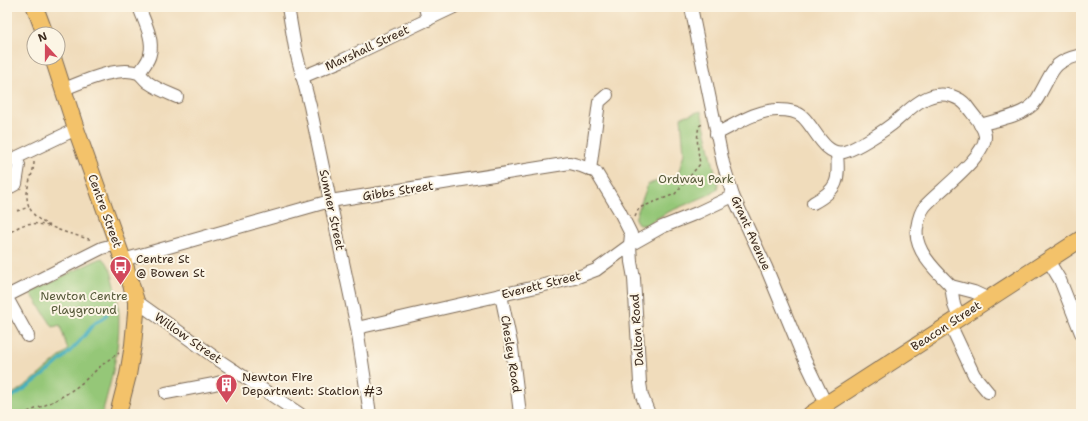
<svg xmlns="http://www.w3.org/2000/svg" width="1088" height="421" font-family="'Shantell Sans',sans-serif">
	<rect width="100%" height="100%" fill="#fcf5e5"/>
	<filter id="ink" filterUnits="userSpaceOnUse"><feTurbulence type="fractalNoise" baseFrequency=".025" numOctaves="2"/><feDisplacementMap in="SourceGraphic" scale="8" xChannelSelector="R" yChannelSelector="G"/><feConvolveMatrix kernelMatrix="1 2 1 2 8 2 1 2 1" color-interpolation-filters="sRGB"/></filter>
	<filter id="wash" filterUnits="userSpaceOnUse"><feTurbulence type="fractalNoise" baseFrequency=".012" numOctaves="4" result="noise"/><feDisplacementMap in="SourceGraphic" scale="16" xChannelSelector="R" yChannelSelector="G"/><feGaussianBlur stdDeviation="0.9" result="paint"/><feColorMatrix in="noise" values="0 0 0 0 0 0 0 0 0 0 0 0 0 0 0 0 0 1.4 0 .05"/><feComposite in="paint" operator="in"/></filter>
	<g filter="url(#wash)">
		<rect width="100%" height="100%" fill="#f0dcbb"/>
		<g fill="#95c778" stroke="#68784b">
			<path d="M 701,111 L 718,185 L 717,189 L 713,193 L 666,213 L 646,225 L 639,225 L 635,219 L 648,184 L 678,175 L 684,153 L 681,117 Z"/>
			<path d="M 102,258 L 104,259 C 110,265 112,274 114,282 C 126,326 114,371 102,414 L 7,414 L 7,398 L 33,380 L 68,350 L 60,325 L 53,327 L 30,292 L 95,261 Z"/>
		</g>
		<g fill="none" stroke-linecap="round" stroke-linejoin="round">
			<path stroke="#43afc1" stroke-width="3" d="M 7,400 C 30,387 61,362 79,342 C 85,336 89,329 95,323 C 99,320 104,320 107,314"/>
		</g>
	</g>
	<g filter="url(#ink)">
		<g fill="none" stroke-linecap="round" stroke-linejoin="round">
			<defs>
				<g id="minor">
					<path d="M 288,7 L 295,48 L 310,106 L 357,328 L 370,414"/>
					<path d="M 425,7 L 428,20"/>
					<path d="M 691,7 L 723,163 L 733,196 L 766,267 L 802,354 L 826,404"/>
					<path d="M 139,73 C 143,67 149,61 150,54 C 154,39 144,21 139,7"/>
					<path d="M 302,77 L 343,60 L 454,7"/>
					<path d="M 64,89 C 82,82 119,65 138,73 C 142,75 145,81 149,83 C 157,89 168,93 177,97"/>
					<path d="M 980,125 C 996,120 1017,117 1030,107 C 1035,104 1038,98 1041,92 C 1054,69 1052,62 1081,55"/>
					<path d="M 716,134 C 735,125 756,110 778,110 C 786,110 797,111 803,117 C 815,128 825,157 844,152 C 856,149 887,129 896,121 C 908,111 920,98 936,95 C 947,93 959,97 966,105 C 972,114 984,125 985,136 C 986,157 938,191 925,206 C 920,212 918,221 917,228 C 913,250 937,272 951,286"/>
					<path d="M 7,162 L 76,129"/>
					<path d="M 590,170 L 599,102 L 607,95"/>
					<path d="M 7,189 L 16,184 L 19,165 L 15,158"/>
					<path d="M 813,203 C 839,189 839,180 837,153"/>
					<path d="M 123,260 L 330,201 L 570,163 L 581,166 L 596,172 L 619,210 L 631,234 L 630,245 L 631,262 L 634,278 L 640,383 L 642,396 L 649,414"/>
					<path d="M 1048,260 L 1060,280 L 1081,333"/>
					<path d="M 501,295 L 512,348 L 520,414"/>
					<path d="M 7,296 L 102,248 L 117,244"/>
					<path d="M 7,298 L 28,336"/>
					<path d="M 136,301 L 220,361 L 300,414"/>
					<path d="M 959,318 L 954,305 L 951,286 L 974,292 L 989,299"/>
					<path d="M 950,324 L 974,375 L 988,392"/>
					<path d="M 357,328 L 575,278 L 596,270 L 630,245 L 662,227 L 697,213 L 733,196"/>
					<path d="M 166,393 L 214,384 L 228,380 L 235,371"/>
				</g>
				<g id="major">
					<path d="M 35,7 L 45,34"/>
					<path d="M 53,58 L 76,129 L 126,268 L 136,301 L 136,313 L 133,345 L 128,375 L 118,414"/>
					<path d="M 811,414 L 1081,239"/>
				</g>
			</defs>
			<use href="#minor" stroke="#7a6855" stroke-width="14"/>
			<use href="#major" stroke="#7a6855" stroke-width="18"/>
			<g stroke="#7a6855" stroke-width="1.5" stroke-dasharray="3 3" stroke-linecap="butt">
				<path d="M 34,162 C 34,173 27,183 27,195 C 26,226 70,233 92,240"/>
				<path d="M 17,211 L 29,207"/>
				<path d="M 635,217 L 639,208 L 675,194 L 700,164 C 698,151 696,139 699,126 L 704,123"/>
				<path d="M 7,235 C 22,223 29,221 48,226"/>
				<path d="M 22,414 C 42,407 61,399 78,386 C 92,375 103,362 119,353"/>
			</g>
			<use href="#minor" stroke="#fff" stroke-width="12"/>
			<use href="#major" stroke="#f3c26a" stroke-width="16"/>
		</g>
	</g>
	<defs>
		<symbol id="bus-pin" viewBox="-11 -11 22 30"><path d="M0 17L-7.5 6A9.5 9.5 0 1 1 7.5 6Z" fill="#d1495b" stroke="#fcf5e5"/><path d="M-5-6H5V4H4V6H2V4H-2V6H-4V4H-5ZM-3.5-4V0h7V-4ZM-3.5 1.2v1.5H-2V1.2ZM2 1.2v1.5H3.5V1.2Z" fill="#fff"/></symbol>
		<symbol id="building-pin" viewBox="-11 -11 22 30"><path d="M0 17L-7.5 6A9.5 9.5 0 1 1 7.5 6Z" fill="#d1495b" stroke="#fcf5e5"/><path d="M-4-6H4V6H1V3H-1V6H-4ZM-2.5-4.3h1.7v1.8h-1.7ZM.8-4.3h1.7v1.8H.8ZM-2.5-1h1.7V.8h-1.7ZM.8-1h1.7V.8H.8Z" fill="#fff"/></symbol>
	</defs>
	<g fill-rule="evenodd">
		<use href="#bus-pin" x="108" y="254" width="25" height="34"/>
		<use href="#building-pin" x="214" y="372" width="25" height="34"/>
	</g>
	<g text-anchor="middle" stroke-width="4" stroke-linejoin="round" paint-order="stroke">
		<g font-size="12" fill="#3b2a1e" stroke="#fcf5e5">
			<text transform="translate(367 48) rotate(-25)" y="4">Marshall Street</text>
			<text transform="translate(398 191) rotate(-9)" y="4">Gibbs Street</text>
			<text transform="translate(332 210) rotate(78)" y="4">Sumner Street</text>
			<text transform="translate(105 211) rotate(70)" y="4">Centre Street</text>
			<text transform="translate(751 233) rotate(66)" y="4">Grant Avenue</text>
			<text transform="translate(541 285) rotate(-14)" y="4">Everett Street</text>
			<text transform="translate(946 326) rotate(-33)" y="4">Beacon Street</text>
			<text transform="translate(637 330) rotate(-94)" y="4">Dalton Road</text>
			<text transform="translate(188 338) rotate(35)" y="4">Willow Street</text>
			<text transform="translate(511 354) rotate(81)" y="4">Chesley Road</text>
		</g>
		<g font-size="12" fill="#565939" stroke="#fcf5e5">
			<text x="696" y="183">Ordway Park</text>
			<text x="84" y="300">Newton Centre<tspan x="84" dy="14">Playground</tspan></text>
		</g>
		<g font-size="12" fill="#3b2a1e" stroke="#fcf5e5" text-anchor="start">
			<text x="136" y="263">Centre St<tspan x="136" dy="14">@ Bowen St</tspan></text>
			<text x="242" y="381">Newton Fire<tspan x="242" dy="14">Department: Station #3</tspan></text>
		</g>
	</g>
	<rect width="1088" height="421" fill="none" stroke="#fcf5e5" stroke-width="24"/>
	<g transform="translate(46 46) rotate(339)"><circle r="19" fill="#fcf5e5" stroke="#afa495"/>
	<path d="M0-3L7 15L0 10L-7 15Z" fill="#d1495b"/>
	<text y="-6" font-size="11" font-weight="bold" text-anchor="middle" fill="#3b2a1e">N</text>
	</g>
</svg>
